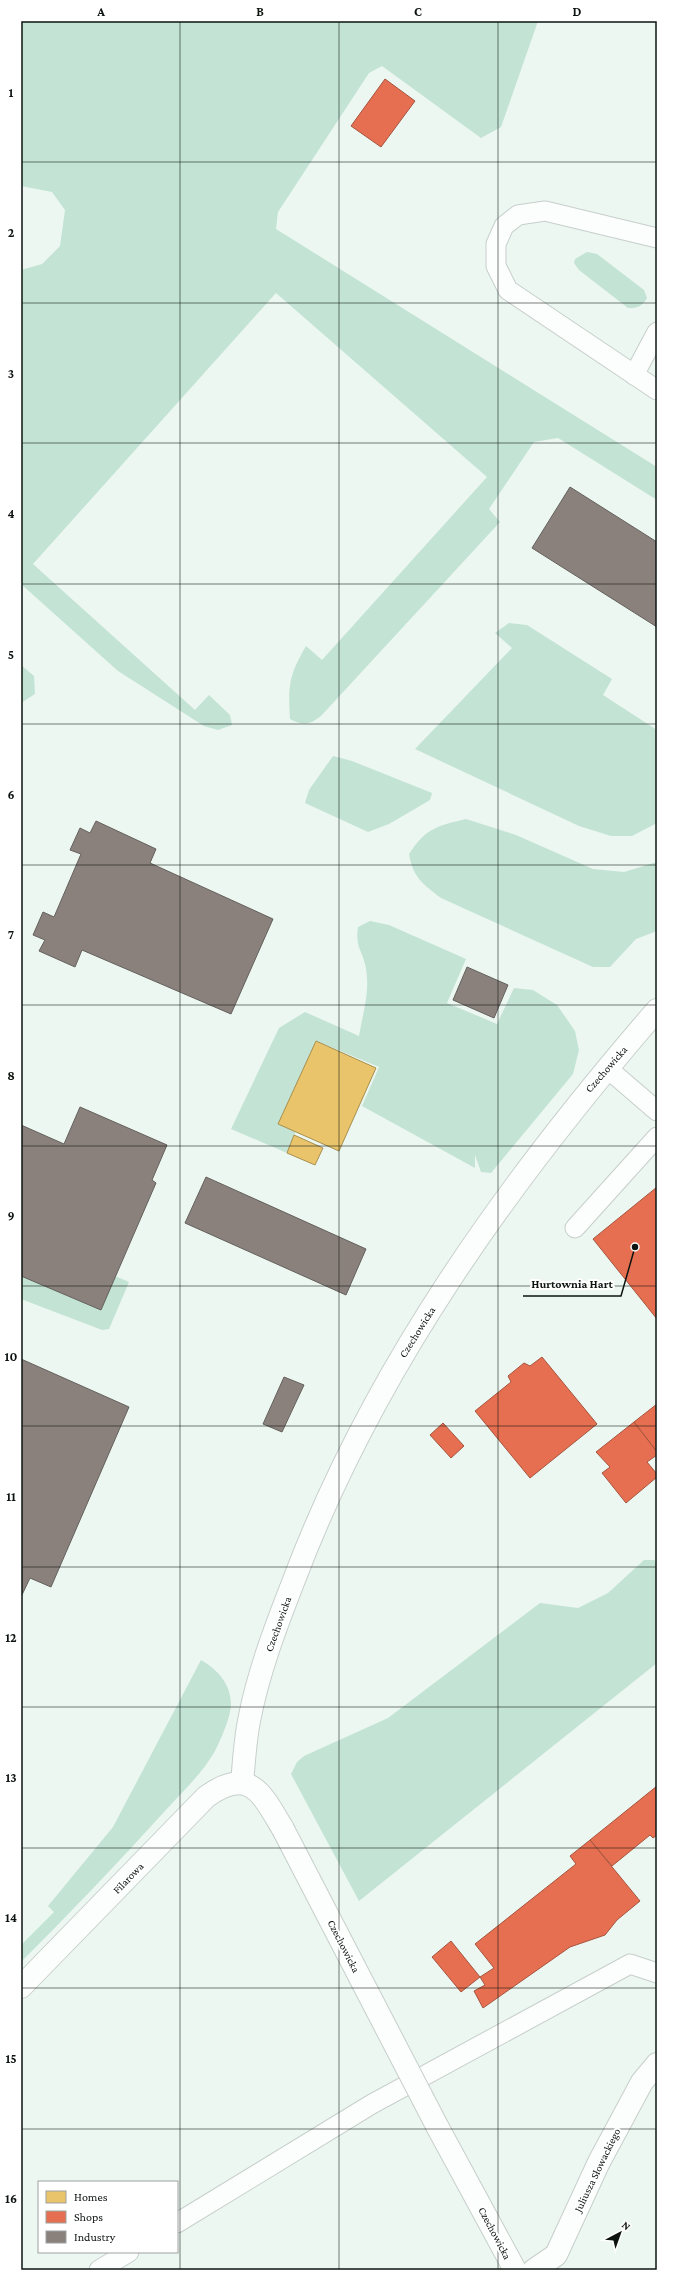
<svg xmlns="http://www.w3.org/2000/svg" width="678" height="2291" font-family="'Crimson Pro',serif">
	<rect width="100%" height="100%" fill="#ecf7f2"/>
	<g fill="#c3e3d4">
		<path d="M 21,21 L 538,21 L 501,127 L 481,138 L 382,66 L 369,73 L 278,212 L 276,229 L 657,467 L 657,500 L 558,438 L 534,442 L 489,509 L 500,522 L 321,716 C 309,725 303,726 290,719 C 288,686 289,675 306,646 L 322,660 L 487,477 L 276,293 L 33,564 L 195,710 L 209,695 L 230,715 L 232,725 L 218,730 L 204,726 L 118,671 L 21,584 L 21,270 L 42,264 L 60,246 L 65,210 L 52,192 L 21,186 Z"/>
		<path d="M 587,252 L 597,254 L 644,290 L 647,298 C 642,307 637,308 628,308 L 579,270 L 574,263 L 575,259 Z"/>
		<path d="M 509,623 L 527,625 L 612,679 L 603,695 L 657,730 L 657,823 L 632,836 L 611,836 L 579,826 L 415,749 L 512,648 L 495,633 Z"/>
		<path d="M 21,665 L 34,676 L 35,694 L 21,703 Z"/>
		<path d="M 333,756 L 352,761 L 432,793 L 430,800 L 389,824 L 368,832 L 305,803 L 309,790 Z"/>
		<path d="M 466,819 L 516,835 L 593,869 L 624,872 L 657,862 L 657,931 L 636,939 L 610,967 L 593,967 L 441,898 C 423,884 413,878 409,854 C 426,828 437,826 466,819 Z"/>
		<path d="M 370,921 L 389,925 L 466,959 L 447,1003 L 497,1024 L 514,988 L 533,990 L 557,1005 L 575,1031 L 579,1050 L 573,1074 L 491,1173 L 481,1172 L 475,1155 L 475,1168 L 362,1106 L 379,1067 L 316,1041 L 278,1124 L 296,1131 L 287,1153 L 231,1129 L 279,1028 L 305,1012 L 359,1036 C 363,1012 370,993 366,969 C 363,950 355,949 358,927 Z"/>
		<path d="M 21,1276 L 115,1276 L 129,1282 L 109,1329 L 102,1330 L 21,1299 Z"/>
		<path d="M 644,1560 L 654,1560 L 657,1563 L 657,1663 L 359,1901 L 291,1774 L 297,1762 L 304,1756 L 388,1718 L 540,1603 L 578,1608 L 608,1593 Z"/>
		<path d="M 201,1660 C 218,1670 231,1684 231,1705 C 230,1719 221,1739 215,1751 C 202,1774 181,1793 164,1812 C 118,1863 70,1913 21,1962 L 21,1945 L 54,1912 L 48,1906 L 113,1827 Z"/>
	</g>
	<g fill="#e9c46a" stroke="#a78f4f">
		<path d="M 316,1041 L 376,1068 L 339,1151 L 278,1124 Z"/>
		<path d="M 294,1135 L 323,1148 L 315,1165 L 287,1153 Z"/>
	</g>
	<g fill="#e76f51" stroke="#a6543e">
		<path d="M 385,79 L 415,101 L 381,147 L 351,126 Z"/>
		<path d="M 657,1187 L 657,1319 L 593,1239 Z"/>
		<path d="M 542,1357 L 597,1424 L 530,1478 L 475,1411 L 511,1382 L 508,1376 L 524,1363 L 530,1366 Z"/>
		<path d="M 657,1404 L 657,1452 L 634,1422 Z"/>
		<path d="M 634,1422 L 657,1452 L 657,1455 L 647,1462 L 657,1474 L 657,1477 L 626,1503 L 602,1473 L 610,1467 L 596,1452 Z"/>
		<path d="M 443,1423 L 464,1446 L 451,1458 L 430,1435 Z"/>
		<path d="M 657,1786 L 657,1835 L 653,1838 L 650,1835 L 612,1866 L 590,1840 Z"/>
		<path d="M 590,1840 L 640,1901 L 617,1920 L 605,1935 L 570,1947 L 483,2008 L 474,1991 L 485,1985 L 480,1977 L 494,1968 L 475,1944 L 576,1864 L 570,1856 Z"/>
		<path d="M 451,1941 L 480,1977 L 461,1992 L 432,1957 Z"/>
	</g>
	<g fill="#8a817c" stroke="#64605c">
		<path d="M 570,487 L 657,542 L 657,627 L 532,548 Z"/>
		<path d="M 96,821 L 156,849 L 150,863 L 273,919 L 231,1014 L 82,950 L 75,967 L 39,951 L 45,940 L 33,935 L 43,912 L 54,917 L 81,854 L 70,850 L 80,828 L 90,833 Z"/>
		<path d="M 467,967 L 508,985 L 494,1018 L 453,1000 Z"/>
		<path d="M 80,1107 L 167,1145 L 152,1180 L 156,1183 L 101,1310 L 21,1276 L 21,1125 L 64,1144 Z"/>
		<path d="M 206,1177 L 366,1249 L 346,1295 L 185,1223 Z"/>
		<path d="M 21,1359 L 129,1407 L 51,1587 L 30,1578 L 21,1597 Z"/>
		<path d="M 284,1377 L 304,1385 L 282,1432 L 263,1424 Z"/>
	</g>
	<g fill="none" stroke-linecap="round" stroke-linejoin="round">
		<defs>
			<g id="lane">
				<path d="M 657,238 L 545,211 L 518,215 L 504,226 L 496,244 L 496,266 L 508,290 L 657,390"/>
				<path d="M 634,375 L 657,332"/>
				<path d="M 607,1068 L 657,1111"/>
				<path d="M 575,1228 L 657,1137"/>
				<path d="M 177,2223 L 372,2104 L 630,1964 L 657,1973"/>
				<path d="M 99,2270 L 129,2252"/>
			</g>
			<g id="street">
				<path d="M 242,1783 C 244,1762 245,1741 249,1721 C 258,1673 276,1626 294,1580 C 374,1368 509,1181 657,1010"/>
				<path d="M 21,1987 L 206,1797 C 250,1765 262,1794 283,1829"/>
				<path d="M 437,2126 L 515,2270"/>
				<path d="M 534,2270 L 556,2255 L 599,2162 L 642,2082 L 657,2064"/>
			</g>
		</defs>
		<use href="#lane" stroke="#c7cfcb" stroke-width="21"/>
		<use href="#street" stroke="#c7cfcb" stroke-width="24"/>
		<use href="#lane" stroke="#fcfefd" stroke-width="19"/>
		<use href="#street" stroke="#fcfefd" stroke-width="22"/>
		<defs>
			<path id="street-bridge" d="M 283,1829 L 437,2126"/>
		</defs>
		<use href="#street-bridge" stroke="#c7cfcb" stroke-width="24" stroke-linecap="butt"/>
		<use href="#street-bridge" stroke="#fcfefd" stroke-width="22"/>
	</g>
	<path fill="none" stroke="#0d1410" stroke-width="1" stroke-opacity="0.55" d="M 180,21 L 180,2270M 339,21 L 339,2270M 498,21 L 498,2270M 21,162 L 657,162M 21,303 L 657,303M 21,443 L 657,443M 21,584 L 657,584M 21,724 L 657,724M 21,865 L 657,865M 21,1005 L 657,1005M 21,1146 L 657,1146M 21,1286 L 657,1286M 21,1426 L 657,1426M 21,1567 L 657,1567M 21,1707 L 657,1707M 21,1848 L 657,1848M 21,1988 L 657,1988M 21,2129 L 657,2129"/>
	<g text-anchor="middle" stroke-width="4" stroke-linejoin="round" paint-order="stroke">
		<g font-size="11" fill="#0d1410" stroke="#fff">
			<text transform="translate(606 1069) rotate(-49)" y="4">Czechowicka</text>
			<text transform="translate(417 1332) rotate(-58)" y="4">Czechowicka</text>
			<text transform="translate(278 1624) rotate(-70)" y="4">Czechowicka</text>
			<text transform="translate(128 1878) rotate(-46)" y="4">Filarowa</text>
			<text transform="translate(344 1946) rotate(63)" y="4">Czechowicka</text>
			<text transform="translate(597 2170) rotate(-64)" y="4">Juliusza Słowackiego</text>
			<text transform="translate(495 2233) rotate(62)" y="4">Czechowicka</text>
		</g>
	</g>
	<path fill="none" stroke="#0d1410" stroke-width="1.5" d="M635 1247L621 1296H523"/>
	<circle fill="#0d1410" stroke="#fff" stroke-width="1.5" cx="635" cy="1247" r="4"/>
	<g font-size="12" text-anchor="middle" font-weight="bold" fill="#0d1410" stroke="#fff" stroke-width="4" stroke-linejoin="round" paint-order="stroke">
		<text x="572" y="1288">Hurtownia Hart</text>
	</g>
	<rect width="678" height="2291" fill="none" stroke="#ffffff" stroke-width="44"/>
	<rect x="38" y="2181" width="140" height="72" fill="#ffffff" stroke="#9ea19f"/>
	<rect x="46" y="2191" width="20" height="12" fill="#e9c46a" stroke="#9ea19f"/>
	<text x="74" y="2201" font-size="12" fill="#0d1410">Homes</text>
	<rect x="46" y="2211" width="20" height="12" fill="#e76f51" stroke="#9ea19f"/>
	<text x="74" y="2221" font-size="12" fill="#0d1410">Shops</text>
	<rect x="46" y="2231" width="20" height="12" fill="#8a817c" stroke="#9ea19f"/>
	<text x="74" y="2241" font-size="12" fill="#0d1410">Industry</text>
	<g transform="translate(620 2233) rotate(41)" stroke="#ffffff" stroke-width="3" paint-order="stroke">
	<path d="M0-3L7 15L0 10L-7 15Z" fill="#0d1410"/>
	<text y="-6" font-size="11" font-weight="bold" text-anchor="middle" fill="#0d1410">N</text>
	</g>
	<rect x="22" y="22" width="634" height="2247" fill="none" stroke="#0d1410" stroke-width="1.5"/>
	<g font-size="13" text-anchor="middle" font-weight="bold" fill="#0d1410">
		<text x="101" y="16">A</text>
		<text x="260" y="16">B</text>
		<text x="418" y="16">C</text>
		<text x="577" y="16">D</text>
		<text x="11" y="97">1</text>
		<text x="11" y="237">2</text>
		<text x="11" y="378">3</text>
		<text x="11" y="518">4</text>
		<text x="11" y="659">5</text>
		<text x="11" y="799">6</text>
		<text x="11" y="939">7</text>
		<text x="11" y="1080">8</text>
		<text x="11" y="1220">9</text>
		<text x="11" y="1361">10</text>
		<text x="11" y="1501">11</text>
		<text x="11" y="1642">12</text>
		<text x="11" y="1782">13</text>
		<text x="11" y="1922">14</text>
		<text x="11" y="2063">15</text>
		<text x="11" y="2203">16</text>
	</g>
</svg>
